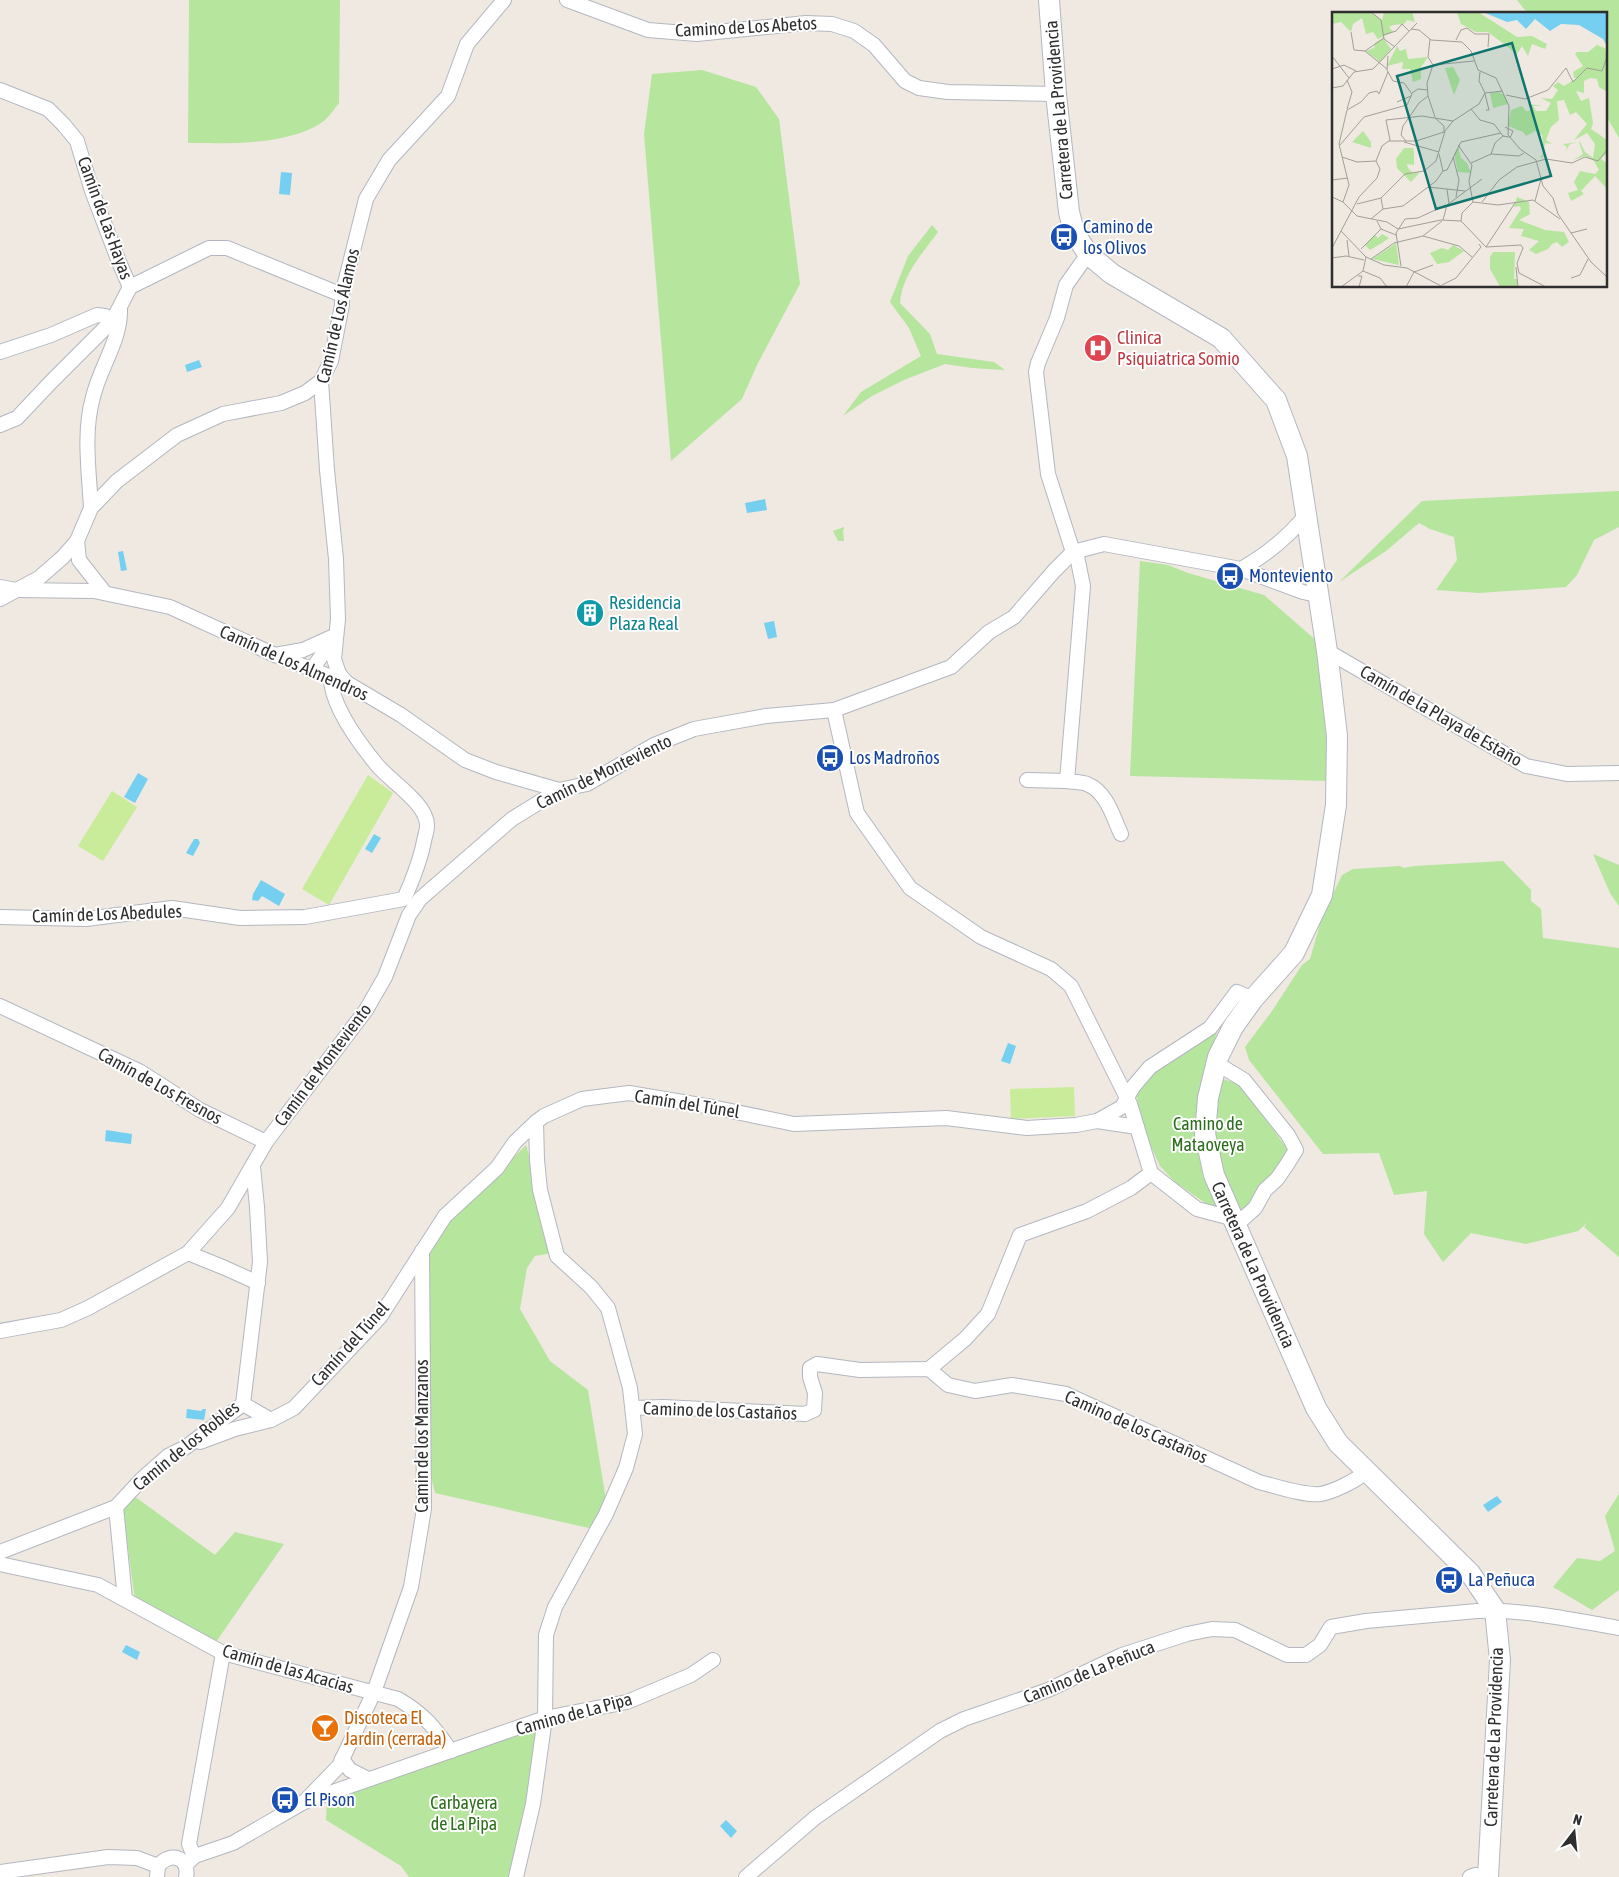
<svg xmlns="http://www.w3.org/2000/svg" width="1619" height="1877" font-family="'Asap Condensed',sans-serif">
	<rect width="100%" height="100%" fill="#efe9e1"/>
	<g fill="#b6e59e">
		<path d="M 189,0 L 340,0 L 339,103 C 334,109 328,119 321,123 C 285,146 229,143 188,143 Z"/>
		<path d="M 1517,0 L 1619,0 L 1619,138 L 1605,114 L 1605,14 L 1528,14 Z"/>
		<path d="M 702,70 L 756,87 L 779,119 L 800,284 L 757,365 L 742,399 L 671,461 L 644,134 L 652,74 Z"/>
		<path d="M 932,225 L 938,232 C 922,254 902,275 900,303 L 930,334 L 937,354 L 994,362 L 1005,370 L 972,368 L 945,364 L 904,380 L 872,396 L 843,416 L 861,392 L 921,356 L 909,328 L 890,302 L 908,256 Z"/>
		<path d="M 1619,491 L 1619,527 L 1594,540 L 1577,575 L 1566,587 L 1479,593 L 1436,590 L 1457,560 L 1454,537 L 1430,529 L 1419,523 L 1386,551 L 1339,582 L 1422,501 Z"/>
		<path d="M 844,527 L 844,530 L 843,530 L 844,541 L 838,541 L 833,531 Z"/>
		<path d="M 1140,561 L 1168,565 L 1188,573 L 1264,595 L 1318,642 L 1330,781 L 1130,776 Z"/>
		<path d="M 1593,854 L 1619,865 L 1619,906 L 1610,893 Z"/>
		<path d="M 1503,861 L 1531,890 L 1531,901 L 1541,909 L 1543,938 L 1619,948 L 1619,1257 L 1584,1227 L 1588,1222 L 1578,1231 L 1526,1244 L 1471,1233 L 1443,1262 L 1424,1234 L 1427,1191 L 1394,1195 L 1379,1153 L 1323,1154 L 1249,1060 L 1245,1047 L 1272,1011 L 1302,965 L 1310,959 L 1322,917 L 1342,875 L 1353,869 L 1400,866 L 1404,868 L 1414,866 Z"/>
		<path d="M 1219,1026 L 1204,1073 L 1242,1085 L 1287,1149 L 1278,1171 L 1241,1212 L 1211,1207 L 1175,1182 L 1160,1166 L 1142,1127 L 1136,1093 C 1159,1059 1192,1053 1219,1026 Z"/>
		<path d="M 526,1145 L 531,1162 L 552,1253 L 535,1256 L 527,1268 L 520,1309 L 550,1361 L 588,1390 L 606,1500 L 593,1529 L 435,1493 L 429,1468 L 430,1249 L 446,1226 Z"/>
		<path d="M 1619,1494 L 1619,1590 L 1592,1610 L 1553,1587 L 1577,1558 L 1600,1561 L 1615,1551 L 1605,1516 Z"/>
		<path d="M 134,1496 L 215,1555 L 235,1532 L 284,1544 L 216,1642 L 135,1600 L 123,1512 Z"/>
		<path d="M 545,1718 L 516,1877 L 409,1877 L 401,1866 L 326,1820 L 327,1793 Z"/>
	</g>
	<g fill="#c9ec9a">
		<path d="M 368,775 L 393,793 L 329,905 L 302,889 Z"/>
		<path d="M 112,791 L 137,807 L 103,861 L 78,846 Z"/>
		<path d="M 1074,1087 L 1075,1116 L 1011,1119 L 1010,1089 Z"/>
	</g>
	<g fill="#75cff0">
		<path d="M 281,172 L 292,173 L 290,195 L 279,194 Z"/>
		<path d="M 199,360 L 202,367 L 187,372 L 185,365 Z"/>
		<path d="M 765,499 L 767,510 L 747,513 L 745,503 Z"/>
		<path d="M 123,551 L 127,570 L 121,571 L 118,552 Z"/>
		<path d="M 774,621 L 777,637 L 768,639 L 764,623 Z"/>
		<path d="M 138,773 L 148,779 L 135,803 L 124,797 Z"/>
		<path d="M 374,834 L 381,838 L 372,853 L 365,849 Z"/>
		<path d="M 194,839 L 198,839 L 200,843 L 193,856 L 186,853 Z"/>
		<path d="M 261,880 L 285,894 L 279,906 L 262,896 L 258,901 L 252,900 L 253,894 Z"/>
		<path d="M 1008,1043 L 1016,1046 L 1010,1064 L 1001,1061 Z"/>
		<path d="M 106,1130 L 132,1134 L 131,1144 L 105,1141 Z"/>
		<path d="M 187,1409 L 201,1411 L 203,1409 L 206,1409 L 204,1420 L 186,1418 Z"/>
		<path d="M 1497,1496 L 1502,1502 L 1488,1512 L 1483,1505 Z"/>
		<path d="M 126,1645 L 140,1652 L 137,1660 L 122,1652 Z"/>
		<path d="M 726,1820 L 737,1831 L 731,1838 L 720,1826 Z"/>
	</g>
	<g fill="none" stroke-linecap="round" stroke-linejoin="round">
		<defs>
			<g id="street">
				<path d="M 567,0 L 648,30 L 697,34 L 806,23 L 832,24 L 854,31 L 874,45 L 905,81 L 919,88 L 948,92 L 1056,94"/>
				<path d="M 0,90 L 48,109 L 64,125 L 77,141 L 92,191 L 119,262 L 130,287 L 113,320 L 50,383 L 17,418 L 0,425"/>
				<path d="M 130,287 L 209,248 L 227,248 L 342,295"/>
				<path d="M 0,352 L 51,335 L 97,315 L 105,316 L 113,320"/>
				<path d="M 91,508 C 89,471 83,432 93,397 C 100,367 121,340 120,309"/>
				<path d="M 77,541 L 79,560 L 105,593"/>
				<path d="M 1073,552 L 1048,474 L 1036,372 L 1038,363 L 1057,318 L 1066,285 L 1088,254"/>
				<path d="M 1241,569 C 1266,555 1288,537 1306,515"/>
				<path d="M 0,587 L 16,590 L 94,591 L 170,607 L 275,655 L 347,683 L 401,715 L 465,760 L 496,772 L 559,790"/>
				<path d="M 0,599 L 39,578 L 63,557 L 77,541 L 91,508 L 117,481 L 177,435 L 223,414 L 281,403 L 305,393 L 321,381"/>
				<path d="M 1327,651 L 1526,766 L 1567,774 L 1619,773"/>
				<path d="M 275,655 L 303,650 L 336,635"/>
				<path d="M 311,671 L 335,636"/>
				<path d="M 347,683 L 339,674 L 334,659 L 338,619 L 336,559 L 327,470 L 321,381 L 331,361 L 342,305 L 342,295 L 366,199 L 389,160 L 448,96 L 467,44 L 504,0"/>
				<path d="M 834,710 L 857,813 L 910,888 L 981,937 L 1051,969 L 1071,986 L 1130,1104 L 1151,1173 L 1197,1209 L 1231,1218"/>
				<path d="M 1027,780 L 1067,781 L 1083,586 L 1076,551"/>
				<path d="M 1067,781 C 1073,782 1082,782 1087,784 C 1107,792 1113,817 1121,834"/>
				<path d="M 0,917 L 86,919 L 172,908 L 240,918 L 305,917 L 404,899 C 413,879 420,862 424,841 C 425,836 427,831 427,826 C 428,804 390,781 377,765 C 359,743 331,705 331,678"/>
				<path d="M 0,1006 L 139,1071 L 200,1110 L 266,1142"/>
				<path d="M 1216,1063 L 1244,1080 L 1288,1135 L 1296,1150 L 1286,1166 L 1277,1179 L 1265,1190 L 1255,1208 L 1235,1226"/>
				<path d="M 1097,1121 L 1122,1107 L 1133,1087 L 1150,1067 L 1210,1028 L 1237,992 L 1253,999"/>
				<path d="M 188,1253 L 225,1268 L 258,1283"/>
				<path d="M 0,1331 L 61,1320 L 88,1308 L 188,1253 L 228,1208 L 266,1142 L 366,1010 L 385,977 L 409,915 L 420,899 L 512,819 L 559,790 L 587,784 L 654,745 L 694,729 L 766,716 L 834,710 L 951,667 L 989,632 L 1014,617 L 1054,571 L 1073,552 L 1104,544 L 1241,569 L 1303,592 L 1317,595"/>
				<path d="M 929,1369 L 965,1339 L 988,1314 L 1020,1235 L 1087,1211 L 1131,1188 L 1151,1173"/>
				<path d="M 243,1404 L 271,1420 L 294,1408 L 380,1317 L 445,1216 L 497,1168 L 515,1142 L 536,1122 L 544,1116 L 582,1099 L 629,1093 L 712,1107 L 794,1124 L 946,1118 L 1027,1128 L 1076,1125 L 1097,1121 L 1137,1127"/>
				<path d="M 633,1408 L 663,1407 L 805,1414 L 814,1410 L 815,1393 L 810,1377 L 810,1368 L 817,1364 L 860,1370 L 929,1369 L 948,1385 L 975,1391 L 1012,1385 L 1066,1394 L 1259,1482 C 1275,1486 1305,1496 1321,1494 C 1335,1491 1355,1481 1366,1472"/>
				<path d="M 200,1442 L 235,1429 L 271,1420"/>
				<path d="M 116,1507 L 125,1599"/>
				<path d="M 0,1552 L 116,1507 L 142,1479 L 168,1456 L 186,1447 L 243,1404 L 260,1262 L 257,1207 L 253,1167"/>
				<path d="M 0,1564 L 98,1585 L 223,1653 L 398,1699 C 425,1715 433,1726 451,1751"/>
				<path d="M 342,1759 L 350,1770 L 368,1779"/>
				<path d="M 304,1802 L 339,1766 L 374,1692 L 411,1587 L 424,1509 L 422,1251"/>
				<path d="M 194,1856 L 189,1844 L 223,1653"/>
				<path d="M 185,1865 L 195,1856 L 233,1843 L 304,1802 L 545,1718 L 627,1702 L 691,1675 L 713,1660"/>
				<path d="M 0,1872 L 108,1857 L 137,1858 L 158,1866"/>
				<path d="M 157,1877 L 158,1866 C 170,1851 190,1857 186,1877"/>
				<path d="M 516,1877 L 533,1804 L 545,1718 L 546,1635 L 555,1607 L 606,1514 L 626,1468 L 635,1434 L 630,1388 L 608,1308 L 591,1287 L 557,1256 L 540,1190 L 537,1160 L 536,1122"/>
				<path d="M 746,1877 L 816,1817 L 940,1731 L 964,1719 L 1048,1690 L 1122,1655 L 1187,1634 L 1212,1629 L 1235,1630 L 1287,1655 L 1306,1655 L 1320,1645 L 1331,1627 L 1366,1621 L 1477,1611 C 1524,1609 1572,1620 1619,1628"/>
				<path d="M 1470,1877 L 1475,1875 L 1488,1876"/>
			</g>
			<path id="secondary" d="M 1049,0 L 1056,94 L 1069,212 L 1074,232 L 1088,254 L 1112,274 L 1221,338 L 1276,400 L 1297,456 L 1327,651 L 1337,736 L 1336,805 L 1322,895 L 1294,953 L 1253,999 L 1233,1027 L 1218,1057 L 1208,1098 L 1205,1134 L 1214,1175 L 1316,1408 L 1338,1443 L 1470,1573 L 1495,1610 L 1500,1660 L 1488,1877"/>
		</defs>
		<use href="#street" stroke="#b4b7c1" stroke-width="16"/>
		<use href="#secondary" stroke="#b4b7c1" stroke-width="22"/>
		<use href="#street" stroke="#fff" stroke-width="14"/>
		<use href="#secondary" stroke="#fff" stroke-width="20"/>
	</g>
	<defs>
		<symbol id="bus-disc" viewBox="-11 -11 22 22"><circle r="9.5" fill="#1a4fb4" stroke="#fff"/><path d="M-5-6H5V4H4V6H2V4H-2V6H-4V4H-5ZM-3.5-4V0h7V-4ZM-3.5 1.2v1.5H-2V1.2ZM2 1.2v1.5H3.5V1.2Z" fill="#fff"/></symbol>
		<symbol id="hospital-disc" viewBox="-11 -11 22 22"><circle r="9.5" fill="#e0444e" stroke="#fff"/><path d="M-5-5h3v3.5h4V-5h3V5h-3V1.5h-4V5h-3Z" fill="#fff"/></symbol>
		<symbol id="building-disc" viewBox="-11 -11 22 22"><circle r="9.5" fill="#0f9aa8" stroke="#fff"/><path d="M-4-6H4V6H1V3H-1V6H-4ZM-2.5-4.3h1.7v1.8h-1.7ZM.8-4.3h1.7v1.8H.8ZM-2.5-1h1.7V.8h-1.7ZM.8-1h1.7V.8H.8Z" fill="#fff"/></symbol>
		<symbol id="bar-disc" viewBox="-11 -11 22 22"><circle r="9.5" fill="#e8710a" stroke="#fff"/><path d="M-6-5H6L.8 .8V4.5H3.5V6h-7V4.5H-.8V.8Z" fill="#fff"/></symbol>
	</defs>
	<g fill-rule="evenodd">
		<use href="#bus-disc" x="1048" y="221" width="32" height="32"/>
		<use href="#hospital-disc" x="1082" y="332" width="32" height="32"/>
		<use href="#bus-disc" x="1214" y="560" width="32" height="32"/>
		<use href="#building-disc" x="574" y="597" width="32" height="32"/>
		<use href="#bus-disc" x="814" y="742" width="32" height="32"/>
		<use href="#bus-disc" x="1433" y="1564" width="32" height="32"/>
		<use href="#bar-disc" x="309" y="1712" width="32" height="32"/>
		<use href="#bus-disc" x="269" y="1784" width="32" height="32"/>
	</g>
	<g text-anchor="middle" stroke-width="4" stroke-linejoin="round" paint-order="stroke">
		<g font-size="18" fill="#2e2e2e" stroke="#fff">
			<text transform="translate(746 27) rotate(-3)" y="6">Camino de Los Abetos</text>
			<text transform="translate(1059 110) rotate(-95)" y="6">Carretera de La Providencia</text>
			<text transform="translate(105 218) rotate(70)" y="6">Camín de Las Hayas</text>
			<text transform="translate(338 316) rotate(-77)" y="6">Camín de Los Álamos</text>
			<text transform="translate(294 663) rotate(24)" y="6">Camín de Los Almendros</text>
			<text transform="translate(1441 716) rotate(30)" y="6">Camín de la Playa de Estaño</text>
			<text transform="translate(604 772) rotate(-26)" y="6">Camín de Monteviento</text>
			<text transform="translate(107 914) rotate(-2)" y="6">Camín de Los Abedules</text>
			<text transform="translate(323 1065) rotate(-53)" y="6">Camín de Monteviento</text>
			<text transform="translate(160 1086) rotate(29)" y="6">Camín de Los Fresnos</text>
			<text transform="translate(687 1104) rotate(9)" y="6">Camín del Túnel</text>
			<text transform="translate(1253 1265) rotate(66)" y="6">Carretera de La Providencia</text>
			<text transform="translate(350 1344) rotate(-48)" y="6">Camín del Túnel</text>
			<text transform="translate(720 1411) rotate(2)" y="6">Camino de los Castaños</text>
			<text transform="translate(1136 1427) rotate(24)" y="6">Camino de los Castaños</text>
			<text transform="translate(422 1436) rotate(-90)" y="6">Camin de los Manzanos</text>
			<text transform="translate(186 1446) rotate(-39)" y="6">Camín de los Robles</text>
			<text transform="translate(288 1669) rotate(16)" y="6">Camín de las Acacias</text>
			<text transform="translate(1089 1672) rotate(-22)" y="6">Camino de La Peñuca</text>
			<text transform="translate(574 1714) rotate(-15)" y="6">Camino de La Pipa</text>
			<text transform="translate(1494 1737) rotate(-88)" y="6">Carretera de La Providencia</text>
		</g>
		<g font-size="18" fill="#164399" stroke="#fff" text-anchor="start">
			<text x="1083" y="233">Camino de<tspan x="1083" dy="21">los Olivos</tspan></text>
			<text x="1249" y="582">Monteviento</text>
			<text x="849" y="764">Los Madroños</text>
			<text x="1468" y="1586">La Peñuca</text>
			<text x="304" y="1806">El Pison</text>
		</g>
		<g font-size="18" fill="#be3a42" stroke="#fff" text-anchor="start">
			<text x="1117" y="344">Clinica<tspan x="1117" dy="21">Psiquiatrica Somio</tspan></text>
		</g>
		<g font-size="18" fill="#0d838f" stroke="#fff" text-anchor="start">
			<text x="609" y="609">Residencia<tspan x="609" dy="21">Plaza Real</tspan></text>
		</g>
		<g font-size="18" fill="#2c6e1b" stroke="#fff">
			<text x="1208" y="1130">Camino de<tspan x="1208" dy="21">Mataoveya</tspan></text>
			<text x="464" y="1809">Carbayera<tspan x="464" dy="21">de La Pipa</tspan></text>
		</g>
		<g font-size="18" fill="#c56008" stroke="#fff" text-anchor="start">
			<text x="344" y="1724">Discoteca El<tspan x="344" dy="21">Jardín (cerrada)</tspan></text>
		</g>
	</g>
	<g transform="translate(1332 12)">
		<rect width="275" height="275" fill="#efe9e1"/>
		<path d="M 0,0 L 38,0 L 50,8 L 52,0 L 80,0 L 83,10 L 75,8 L 72,12 L 61,13 L 57,15 L 61,20 L 46,27 L 41,20 L 34,22 L 30,6 L 21,12 L 19,20 L 9,10 L 0,12 ZM 125,0 L 146,0 L 185,25 L 200,24 L 215,32 L 213,37 L 200,32 L 196,44 L 190,34 L 185,42 L 156,20 L 144,20 L 129,12 ZM 51,26 L 59,37 L 48,50 L 34,39 L 42,36 L 43,31 ZM 265,33 L 273,36 L 275,45 L 275,80 L 267,75 L 265,67 L 258,66 L 252,69 L 252,81 L 244,79 L 249,89 L 257,86 L 261,111 L 259,117 L 275,128 L 275,141 L 269,147 L 275,151 L 275,177 L 263,164 L 249,179 L 252,182 L 239,189 L 236,181 L 246,178 L 242,170 L 248,159 L 263,162 L 267,158 L 262,149 L 253,144 L 241,148 L 251,142 L 247,130 L 238,132 L 233,140 L 235,135 L 231,132 L 248,130 L 253,140 L 261,146 L 263,132 L 255,121 L 242,128 L 255,112 L 244,100 L 238,103 L 232,88 L 225,89 L 227,108 L 219,115 L 214,128 L 220,132 L 213,131 L 211,146 L 208,145 L 212,141 L 210,123 L 203,119 L 194,124 L 191,120 L 176,114 L 179,98 L 190,94 L 194,99 L 201,98 L 196,92 L 211,94 L 201,94 L 204,99 L 214,99 L 219,91 L 209,86 L 220,87 L 226,78 L 221,74 L 226,70 L 232,74 L 245,66 L 242,66 L 241,60 L 251,54 L 243,42 L 245,40 L 256,40 ZM 65,34 L 68,39 L 74,37 L 76,47 L 96,45 L 89,55 L 89,67 L 81,70 L 78,57 L 70,57 L 71,50 L 55,54 ZM 121,55 L 128,68 L 122,83 L 113,56 ZM 167,80 L 172,83 L 176,92 L 161,96 L 158,81 ZM 31,119 L 39,130 L 39,136 L 20,130 ZM 126,135 L 129,146 L 135,151 L 139,161 L 126,160 L 122,142 ZM 72,136 L 81,136 L 82,141 L 82,153 L 75,152 L 76,156 L 81,161 L 88,160 L 79,170 L 65,156 L 64,147 ZM 185,185 L 197,190 L 198,202 L 187,208 L 213,218 L 232,220 L 237,230 L 230,235 L 225,230 L 220,232 L 216,237 L 204,242 L 197,238 L 207,229 L 189,224 L 192,217 L 177,216 L 189,197 L 188,194 L 182,195 ZM 50,222 L 57,226 L 50,231 L 38,238 L 33,233 L 43,223 L 46,226 ZM 64,231 L 67,253 L 40,247 ZM 121,233 L 132,239 L 117,250 L 105,252 L 98,241 L 110,236 L 116,238 ZM 161,240 L 183,240 L 182,267 L 185,267 L 185,275 L 168,275 L 166,271 L 158,257 L 158,245 Z" fill="#b6e59e"/>
		<path d="M 151,0 L 275,0 L 275,34 L 271,27 L 247,13 L 229,12 L 218,19 L 203,7 L 194,17 L 185,8 L 175,10 Z" fill="#75cff0"/>
		<path fill="none" stroke="#a29e99" stroke-width="1" d="M 39,0 L 49,8 L 52,27 L 63,35M 79,17 L 87,18 L 99,28 L 130,30 L 139,39 L 146,58 L 164,66 L 177,94 L 176,123 L 188,137 L 204,148 L 211,174 L 221,186 L 226,202 L 259,250 L 275,265M 19,20 L 22,38 L 33,39 L 55,57M 51,23 L 64,19 L 70,12 L 77,19M 98,27 L 96,45 L 101,53 L 95,71 L 96,84 L 103,105M 124,28 L 129,18 L 135,16 L 143,22 L 157,22 L 156,35M 33,39 L 52,26M 0,44 L 17,66M 101,53 L 142,49M 0,57 L 12,53 L 24,59M 148,60 L 147,69 L 153,81M 15,68 L 20,80 L 15,97M 0,76 L 11,74 L 22,60 L 41,57 L 85,11M 80,81 L 86,77 L 96,78M 153,82 L 157,98 L 154,98M 174,83 L 193,87 L 216,78 L 234,56 L 241,70 L 255,56 L 270,59 L 275,45M 65,90 L 79,84M 139,97 L 148,108 L 162,112 L 171,124 L 177,125M 173,115 L 181,119 L 178,126M 57,129 L 74,129 L 69,123 L 71,114 L 87,91 L 96,84M 74,129 L 84,129 L 112,120 L 112,114 L 103,106M 72,130 L 107,140M 8,133 L 32,105 L 75,93 L 80,82 L 72,71 L 61,69 L 55,58 L 56,44M 126,133 L 140,153 L 137,169 L 141,190M 159,142 L 163,131 L 171,124M 10,145 L 25,150 L 44,149 L 50,134 L 58,128 L 54,108 L 90,104 L 121,109M 121,145 L 127,168 L 124,185M 139,151 L 159,142 L 187,144 L 192,141M 111,159 L 115,158 L 129,130 L 169,121M 0,168 L 16,166M 96,175 L 133,179M 115,177 L 117,192M 0,185 L 11,190 L 25,204 L 55,210 L 66,217 L 109,208 L 129,209 L 154,235 L 189,233 L 191,236 L 185,251 L 187,261 L 214,275M 203,189 L 209,167M 11,190 L 17,173 L 7,132 L 15,98 L 29,90 L 37,81 L 45,79 L 47,82 L 56,60M 150,190 L 167,168 L 185,155 L 214,147 L 240,151 L 253,145 L 266,149 L 275,138M 25,192 L 49,186M 51,197 L 49,186 L 73,162 L 92,159 L 104,149 L 113,119 L 121,109 L 147,92 L 153,81 L 171,79M 39,207 L 51,197 L 71,194 L 104,169 L 111,159 L 107,142M 111,208 L 115,193 L 150,167M 45,209 L 49,217 L 64,223M 129,209 L 130,201 L 141,190 L 166,193 L 201,188 L 228,207M 9,219 L 34,245M 239,221 L 255,217M 91,224 L 127,234 L 140,245M 15,228 L 17,244M 154,235 L 183,191M 0,236 L 27,185 L 45,166 L 48,157 L 44,149M 29,237 L 49,217M 34,245 L 52,253 L 75,256 L 111,275M 0,246 L 14,244 L 32,248M 39,247 L 62,231 L 91,224 L 110,209M 69,254 L 64,221 L 73,207 L 86,206 L 114,193M 184,255 L 186,275M 31,259 L 48,266 L 55,275M 26,264 L 30,264 L 27,275M 239,266 L 248,263 L 256,247M 110,273 L 124,266 L 149,235 L 147,232M 9,275 L 31,259 L 34,245M 74,275 L 82,260 L 101,253"/>
		<path fill="#0f766e" fill-opacity="0.15" stroke="#0f766e" stroke-width="2.5" d="M 180,31 L 219,164 L 104,197 L 65,64 Z"/>
		<rect width="275" height="275" fill="none" stroke="#2e2e2e" stroke-width="2.5"/>
	</g>
	<g transform="translate(1574 1832) rotate(16)" stroke="#ffffff" stroke-width="4" paint-order="stroke">
	<path d="M0-4L9 19L0 12L-9 19Z" fill="#2e2e2e"/>
	<text y="-8" font-size="14" font-weight="bold" text-anchor="middle" fill="#2e2e2e">N</text>
	</g>
</svg>
